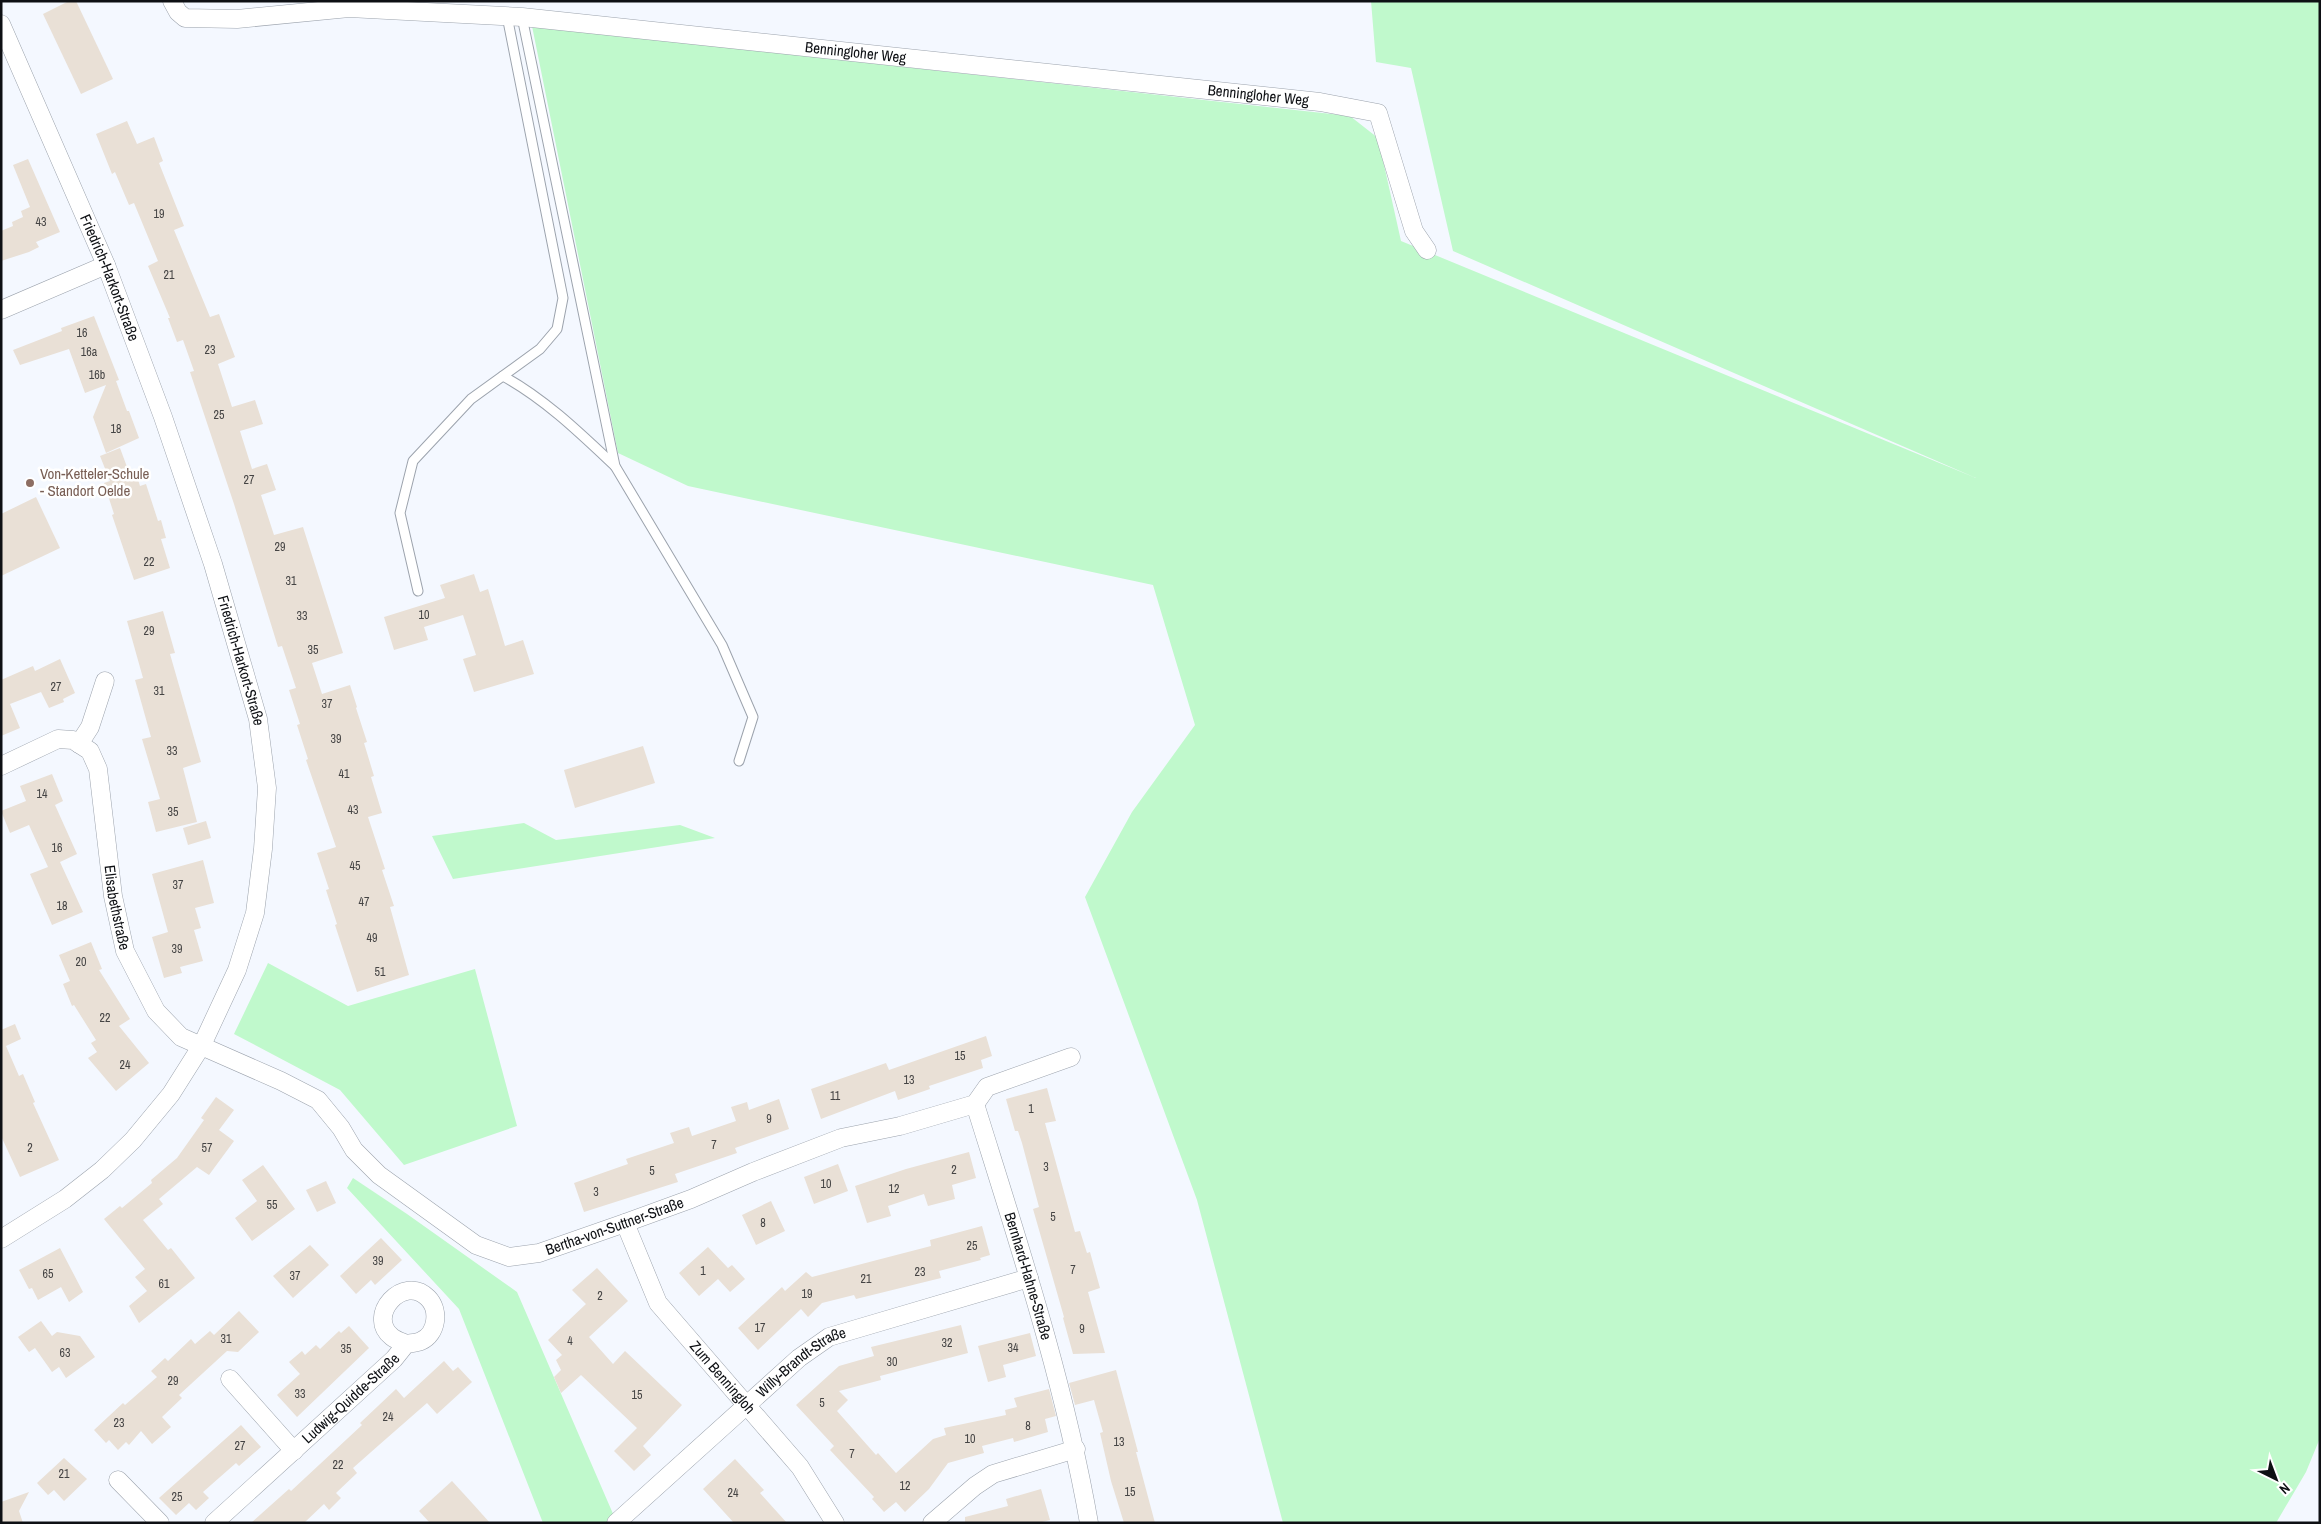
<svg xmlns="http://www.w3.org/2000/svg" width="2321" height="1524" font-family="'Archivo Narrow',sans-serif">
	<rect width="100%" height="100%" fill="#f4f8ff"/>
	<g fill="#c0f9cc">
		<path d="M 1371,1 L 2320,1 L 2320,1438 L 2306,1472 L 2276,1523 L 1283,1523 L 1197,1200 L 1085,897 L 1132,812 L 1195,725 L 1153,585 L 688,486 L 618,453 L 532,26 L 1350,116 L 1378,138 L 1401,241 L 1976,478 L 1453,251 L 1411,68 L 1376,62 Z"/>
		<path d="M 524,823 L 556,840 L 680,825 L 715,838 L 453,879 L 432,836 Z"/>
		<path d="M 268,963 L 348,1006 L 475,969 L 517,1126 L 404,1165 L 340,1090 L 234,1034 Z"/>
		<path d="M 353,1178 L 407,1214 L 517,1292 L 617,1523 L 543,1523 L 459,1309 L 347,1188 Z"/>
	</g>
	<g fill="#e9e0d6">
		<path d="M 69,1 L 76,1 L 113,79 L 81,94 L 43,14 Z"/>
		<path d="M 127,121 L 137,144 L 154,137 L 163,161 L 159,163 L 184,226 L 174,230 L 210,317 L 219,314 L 235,357 L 218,364 L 232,407 L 255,400 L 263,424 L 240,431 L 252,469 L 267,464 L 276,490 L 261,495 L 274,535 L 303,527 L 343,653 L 312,663 L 322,694 L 350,685 L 357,707 L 356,708 L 367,742 L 364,743 L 374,776 L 371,777 L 382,813 L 368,817 L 385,869 L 382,870 L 394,906 L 390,907 L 409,975 L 357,992 L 335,925 L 337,924 L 326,890 L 329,889 L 317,853 L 336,847 L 306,760 L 308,759 L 297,725 L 300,724 L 289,690 L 296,688 L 282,646 L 278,647 L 234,504 L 190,372 L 194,371 L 183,340 L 177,342 L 168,318 L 170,318 L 148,266 L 158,261 L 134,203 L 129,205 L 115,172 L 112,174 L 96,134 Z"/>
		<path d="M 28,159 L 60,232 L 36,242 L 39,247 L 29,252 L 1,261 L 1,231 L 13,226 L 12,222 L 23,217 L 21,211 L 30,207 L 13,165 Z"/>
		<path d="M 94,316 L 119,380 L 116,381 L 127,411 L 129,411 L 139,438 L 106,453 L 93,417 L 106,385 L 85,393 L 69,349 L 20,365 L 13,350 L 62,331 L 61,328 Z"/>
		<path d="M 120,448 L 130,475 L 136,473 L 140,486 L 146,484 L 158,521 L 161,520 L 166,538 L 161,539 L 170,568 L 134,580 L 112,515 L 114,514 L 104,483 L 110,481 L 100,456 Z"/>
		<path d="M 36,497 L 60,548 L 1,576 L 1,514 Z"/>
		<path d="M 474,574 L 480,592 L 488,589 L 505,646 L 523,640 L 534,674 L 474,692 L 463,659 L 476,655 L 463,615 L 424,627 L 428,640 L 394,650 L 384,617 L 445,598 L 440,585 Z"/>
		<path d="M 163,611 L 175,653 L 170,654 L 201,762 L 183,768 L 197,822 L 156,832 L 148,802 L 160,799 L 142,739 L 151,737 L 135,680 L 143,678 L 127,621 Z"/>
		<path d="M 60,659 L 75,693 L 63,699 L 64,702 L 49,708 L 41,692 L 10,704 L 20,728 L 1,736 L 1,680 L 33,666 L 35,671 Z"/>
		<path d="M 643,746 L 655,783 L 575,808 L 564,770 Z"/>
		<path d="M 52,774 L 63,801 L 55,805 L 77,854 L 60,862 L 83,912 L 52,925 L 30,874 L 48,867 L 29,825 L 10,833 L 1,811 L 26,801 L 20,786 Z"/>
		<path d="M 206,821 L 211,838 L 188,845 L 183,828 Z"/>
		<path d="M 203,860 L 214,903 L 195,908 L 201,928 L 194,930 L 203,961 L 180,967 L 182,973 L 164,978 L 152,937 L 168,932 L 152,874 Z"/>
		<path d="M 91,942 L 102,969 L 99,970 L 130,1019 L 119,1026 L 149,1063 L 116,1091 L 88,1058 L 97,1052 L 91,1043 L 96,1040 L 74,1005 L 72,1006 L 63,984 L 70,981 L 59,955 Z"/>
		<path d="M 15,1024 L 21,1039 L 6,1046 L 19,1076 L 23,1074 L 35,1102 L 33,1103 L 59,1160 L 20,1177 L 1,1136 L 1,1030 Z"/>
		<path d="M 986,1036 L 992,1056 L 981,1060 L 983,1068 L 929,1086 L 930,1089 L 898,1100 L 895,1091 L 821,1119 L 811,1089 L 886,1063 L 889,1070 Z"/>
		<path d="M 1047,1088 L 1056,1121 L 1045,1123 L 1075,1232 L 1080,1231 L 1087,1253 L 1090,1252 L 1100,1288 L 1088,1292 L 1105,1353 L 1073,1354 L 1063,1318 L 1064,1317 L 1033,1209 L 1039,1207 L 1022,1143 L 1018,1131 L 1015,1131 L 1006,1099 Z"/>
		<path d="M 216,1097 L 234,1110 L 219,1130 L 234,1141 L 209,1175 L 197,1167 L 159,1199 L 163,1204 L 143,1220 L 168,1250 L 171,1248 L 195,1278 L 139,1323 L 129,1306 L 147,1291 L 135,1277 L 145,1269 L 104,1219 L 120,1206 L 122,1208 L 152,1183 L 151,1180 L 177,1158 L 204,1120 L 201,1118 Z"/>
		<path d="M 779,1099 L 789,1129 L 735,1148 L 737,1153 L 675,1174 L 678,1182 L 584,1212 L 574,1183 L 628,1164 L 626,1159 L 674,1143 L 670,1133 L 689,1127 L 692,1136 L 736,1121 L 731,1107 L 747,1102 L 749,1110 Z"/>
		<path d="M 969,1152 L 976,1178 L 952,1185 L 955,1199 L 928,1206 L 924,1194 L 888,1206 L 891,1216 L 867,1223 L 855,1186 L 906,1169 Z"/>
		<path d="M 838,1164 L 848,1191 L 814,1204 L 804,1177 Z"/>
		<path d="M 263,1165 L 295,1209 L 252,1241 L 235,1218 L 257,1201 L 242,1180 Z"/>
		<path d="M 326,1181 L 336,1203 L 317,1212 L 306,1190 Z"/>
		<path d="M 771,1201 L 785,1231 L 756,1245 L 742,1215 Z"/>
		<path d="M 982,1226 L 990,1255 L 980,1258 L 981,1260 L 939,1271 L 941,1278 L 856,1299 L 854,1295 L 822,1303 L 808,1317 L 801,1309 L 758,1350 L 738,1328 L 782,1287 L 785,1291 L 806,1272 L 812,1277 L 877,1260 L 931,1246 L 930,1240 Z"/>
		<path d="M 381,1238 L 402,1260 L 375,1285 L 371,1280 L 356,1294 L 340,1276 Z"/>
		<path d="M 310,1245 L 329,1265 L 293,1298 L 273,1276 Z"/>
		<path d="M 708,1247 L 728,1268 L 732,1265 L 745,1279 L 730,1292 L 718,1279 L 699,1296 L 679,1273 Z"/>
		<path d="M 60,1248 L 83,1292 L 69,1302 L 61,1287 L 38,1300 L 32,1288 L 29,1289 L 19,1270 Z"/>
		<path d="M 597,1268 L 628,1301 L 589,1337 L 613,1364 L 625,1351 L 682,1405 L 643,1446 L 651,1455 L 634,1471 L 614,1451 L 637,1428 L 581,1375 L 561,1393 L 554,1377 L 561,1370 L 556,1360 L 562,1355 L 548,1340 L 586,1304 L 572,1290 Z"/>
		<path d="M 239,1311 L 259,1332 L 238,1352 L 227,1351 L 179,1395 L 182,1398 L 162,1417 L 171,1427 L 152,1444 L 141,1431 L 129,1445 L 126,1442 L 118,1450 L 109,1440 L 106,1443 L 94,1430 L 123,1403 L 125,1405 L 157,1377 L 151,1371 L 165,1358 L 168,1361 L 191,1339 L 195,1344 L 210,1331 L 214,1335 Z"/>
		<path d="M 41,1321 L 52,1336 L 57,1332 L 80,1336 L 95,1357 L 66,1378 L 59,1367 L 52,1372 L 35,1348 L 29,1352 L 18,1337 Z"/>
		<path d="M 961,1325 L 968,1353 L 880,1376 L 881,1380 L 839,1391 L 848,1400 L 837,1411 L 876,1455 L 878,1453 L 896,1473 L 933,1439 L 946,1435 L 944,1428 L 1006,1415 L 1005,1410 L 1017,1407 L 1014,1398 L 1049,1389 L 1056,1416 L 1045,1419 L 1048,1432 L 1014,1442 L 1013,1438 L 982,1446 L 984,1453 L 948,1463 L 929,1489 L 905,1512 L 896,1502 L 884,1512 L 872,1499 L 874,1497 L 830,1450 L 834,1446 L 796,1405 L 839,1366 L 874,1356 L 871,1347 Z"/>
		<path d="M 349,1326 L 369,1348 L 297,1417 L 277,1395 L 300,1374 L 289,1362 L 302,1351 L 305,1355 L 316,1345 L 320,1349 L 339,1331 L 341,1333 Z"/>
		<path d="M 1030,1333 L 1036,1356 L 1003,1365 L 1006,1377 L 988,1382 L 978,1346 Z"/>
		<path d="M 444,1361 L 453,1371 L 458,1367 L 472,1382 L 437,1414 L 427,1403 L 379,1445 L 353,1468 L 357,1473 L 336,1493 L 341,1498 L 329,1510 L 324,1504 L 304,1523 L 251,1523 L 289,1489 L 291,1491 L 362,1425 L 360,1423 L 396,1389 L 404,1398 Z"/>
		<path d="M 1116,1370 L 1138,1452 L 1136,1452 L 1155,1523 L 1124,1523 L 1111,1481 L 1100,1433 L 1103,1432 L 1094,1400 L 1075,1405 L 1069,1383 Z"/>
		<path d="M 241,1425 L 261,1447 L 239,1466 L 236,1463 L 203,1492 L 209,1498 L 196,1510 L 189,1503 L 176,1515 L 159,1498 Z"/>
		<path d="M 64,1458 L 87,1479 L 64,1501 L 54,1490 L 48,1495 L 37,1483 Z"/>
		<path d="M 735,1459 L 764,1490 L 760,1493 L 787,1523 L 734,1523 L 703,1489 Z"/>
		<path d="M 452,1481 L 473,1504 L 490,1523 L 430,1523 L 419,1511 Z"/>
		<path d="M 1041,1489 L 1050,1520 L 1038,1523 L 965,1523 L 965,1517 L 1008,1506 L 1006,1499 Z"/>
		<path d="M 29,1492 L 19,1511 L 23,1523 L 1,1523 L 1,1502 Z"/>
	</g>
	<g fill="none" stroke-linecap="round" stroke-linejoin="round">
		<defs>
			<g id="lane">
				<path d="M 522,17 L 615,466 L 722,645 L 753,717 L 739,761"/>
				<path d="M 503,376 C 545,399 580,433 615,466"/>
				<path d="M 418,591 L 400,513 L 413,461 L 471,399 L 540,349 L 557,329 L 563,298 L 507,16"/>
			</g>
			<g id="street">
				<path id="s1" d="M 172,1 L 178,12 L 185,18 L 237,19 L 349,8 L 522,17 L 1320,102 L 1378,113 L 1414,231 L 1427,250"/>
				<path id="s2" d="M 1,24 L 106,265 L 163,417 L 213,564 L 258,719 L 267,788 L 263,849 L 255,913 L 237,970 L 202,1045 L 171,1094 L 133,1140 L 102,1170 L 65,1199 L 1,1239"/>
				<path d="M 1,310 L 106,265"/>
				<path d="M 79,744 L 90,727 L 105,681"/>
				<path id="s3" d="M 1,766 L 58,739 L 73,740 L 90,751 L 98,769 L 113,896 L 125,951 L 156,1011 L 181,1037 L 281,1081 L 318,1100 L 341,1128 L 354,1150 L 379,1175 L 476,1245 L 509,1257 L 539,1253 L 625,1223 L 691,1199 L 753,1172 L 841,1138 L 900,1126 L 975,1104 L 987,1087 L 1071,1057"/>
				<path id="s4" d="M 975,1104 C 1018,1242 1064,1380 1089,1523"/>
				<path id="s5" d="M 625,1223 L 658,1303 L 800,1467 L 835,1523"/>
				<path d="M 230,1379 L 294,1451"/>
				<path d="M 118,1480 L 160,1523"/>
				<path id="s6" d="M 214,1523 L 394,1359 L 406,1344 C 411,1343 417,1343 421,1341 C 437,1334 440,1310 428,1298 C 404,1273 365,1316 392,1337 C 396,1340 402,1342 406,1344"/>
				<path id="s7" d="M 616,1523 L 799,1358 L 829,1337 L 1029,1278"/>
				<path d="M 932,1523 L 975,1486 L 993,1474 L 1076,1449"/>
			</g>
		</defs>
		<use href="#lane" stroke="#9ca3ad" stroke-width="11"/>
		<use href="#street" stroke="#9ca3ad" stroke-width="19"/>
		<use href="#lane" stroke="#fff" stroke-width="9"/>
		<use href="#street" stroke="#fff" stroke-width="18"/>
	</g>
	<circle fill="#8d6e63" stroke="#fff" stroke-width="2" cx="30" cy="483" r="5"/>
	<g text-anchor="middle" stroke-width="5" stroke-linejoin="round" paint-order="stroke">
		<g font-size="12" fill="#454444">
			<text x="159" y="218">19</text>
			<text x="41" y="226">43</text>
			<text x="169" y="279">21</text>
			<text x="82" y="337">16</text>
			<text x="210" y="354">23</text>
			<text x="89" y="356">16a</text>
			<text x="97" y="379">16b</text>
			<text x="219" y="419">25</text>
			<text x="116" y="433">18</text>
			<text x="249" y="484">27</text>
			<text x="280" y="551">29</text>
			<text x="149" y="566">22</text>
			<text x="291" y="585">31</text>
			<text x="424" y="619">10</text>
			<text x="302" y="620">33</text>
			<text x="149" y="635">29</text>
			<text x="313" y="654">35</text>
			<text x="56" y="691">27</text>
			<text x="159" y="695">31</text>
			<text x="327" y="708">37</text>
			<text x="336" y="743">39</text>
			<text x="172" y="755">33</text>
			<text x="344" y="778">41</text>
			<text x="42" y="798">14</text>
			<text x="353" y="814">43</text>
			<text x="173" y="816">35</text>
			<text x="57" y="852">16</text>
			<text x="355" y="870">45</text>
			<text x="178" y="889">37</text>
			<text x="364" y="906">47</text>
			<text x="62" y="910">18</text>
			<text x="372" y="942">49</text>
			<text x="177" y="953">39</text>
			<text x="81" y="966">20</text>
			<text x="380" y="976">51</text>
			<text x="105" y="1022">22</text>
			<text x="960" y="1060">15</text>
			<text x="125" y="1069">24</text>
			<text x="909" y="1084">13</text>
			<text x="835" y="1100">11</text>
			<text x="1031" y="1113">1</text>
			<text x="769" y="1123">9</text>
			<text x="714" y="1149">7</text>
			<text x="30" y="1152">2</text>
			<text x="207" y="1152">57</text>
			<text x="1046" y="1171">3</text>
			<text x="954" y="1174">2</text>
			<text x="652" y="1175">5</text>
			<text x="826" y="1188">10</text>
			<text x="894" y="1193">12</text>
			<text x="596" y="1196">3</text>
			<text x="272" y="1209">55</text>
			<text x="1053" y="1221">5</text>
			<text x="763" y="1227">8</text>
			<text x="972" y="1250">25</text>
			<text x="378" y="1265">39</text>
			<text x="1073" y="1274">7</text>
			<text x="703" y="1275">1</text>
			<text x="920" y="1276">23</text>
			<text x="48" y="1278">65</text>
			<text x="295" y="1280">37</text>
			<text x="866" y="1283">21</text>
			<text x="164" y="1288">61</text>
			<text x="807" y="1298">19</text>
			<text x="600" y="1300">2</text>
			<text x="760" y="1332">17</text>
			<text x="1082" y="1333">9</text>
			<text x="226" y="1343">31</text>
			<text x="570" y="1345">4</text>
			<text x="947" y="1347">32</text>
			<text x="1013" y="1352">34</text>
			<text x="346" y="1353">35</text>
			<text x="65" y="1357">63</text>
			<text x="892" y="1366">30</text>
			<text x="173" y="1385">29</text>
			<text x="300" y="1398">33</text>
			<text x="637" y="1399">15</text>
			<text x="822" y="1407">5</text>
			<text x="388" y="1421">24</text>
			<text x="119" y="1427">23</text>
			<text x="1028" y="1430">8</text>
			<text x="970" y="1443">10</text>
			<text x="1119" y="1446">13</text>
			<text x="240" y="1450">27</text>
			<text x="852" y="1458">7</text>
			<text x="338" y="1469">22</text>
			<text x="64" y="1478">21</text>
			<text x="905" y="1490">12</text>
			<text x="1130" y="1496">15</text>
			<text x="733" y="1497">24</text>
			<text x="177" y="1501">25</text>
		</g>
		<g font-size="15" fill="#0e1014" stroke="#fff">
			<text dy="5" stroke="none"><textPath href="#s1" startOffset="695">Benningloher Weg</textPath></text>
			<text dy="5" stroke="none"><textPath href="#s1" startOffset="1100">Benningloher Weg</textPath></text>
			<text dy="5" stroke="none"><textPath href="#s2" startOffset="276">Friedrich-Harkort-Straße</textPath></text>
			<text dy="5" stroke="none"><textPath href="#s2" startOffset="681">Friedrich-Harkort-Straße</textPath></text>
			<text dy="5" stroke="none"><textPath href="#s3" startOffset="258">Elisabethstraße</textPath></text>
			<text dy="5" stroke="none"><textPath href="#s3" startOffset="919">Bertha-von-Suttner-Straße</textPath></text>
			<text dy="5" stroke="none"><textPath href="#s4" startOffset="180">Bernhard-Hahne-Straße</textPath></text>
			<text dy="5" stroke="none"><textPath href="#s7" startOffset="246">Willy-Brandt-Straße</textPath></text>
			<text dy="5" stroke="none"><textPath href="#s5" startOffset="185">Zum Benningloh</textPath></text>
			<text dy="5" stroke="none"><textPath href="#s6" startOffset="185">Ludwig-Quidde-Straße</textPath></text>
		</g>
		<g font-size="15" fill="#785e54" stroke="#fff" text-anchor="start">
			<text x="40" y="479">Von-Ketteler-Schule<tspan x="40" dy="17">- Standort Oelde</tspan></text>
		</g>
	</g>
	<rect width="2321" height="1524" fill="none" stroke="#0e1014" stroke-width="5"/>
	<g transform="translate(2276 1479) rotate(138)" stroke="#ffffff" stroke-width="4" paint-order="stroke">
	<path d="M0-4L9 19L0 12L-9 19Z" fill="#0e1014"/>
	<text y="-8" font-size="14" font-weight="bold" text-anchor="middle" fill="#0e1014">N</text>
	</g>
</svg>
